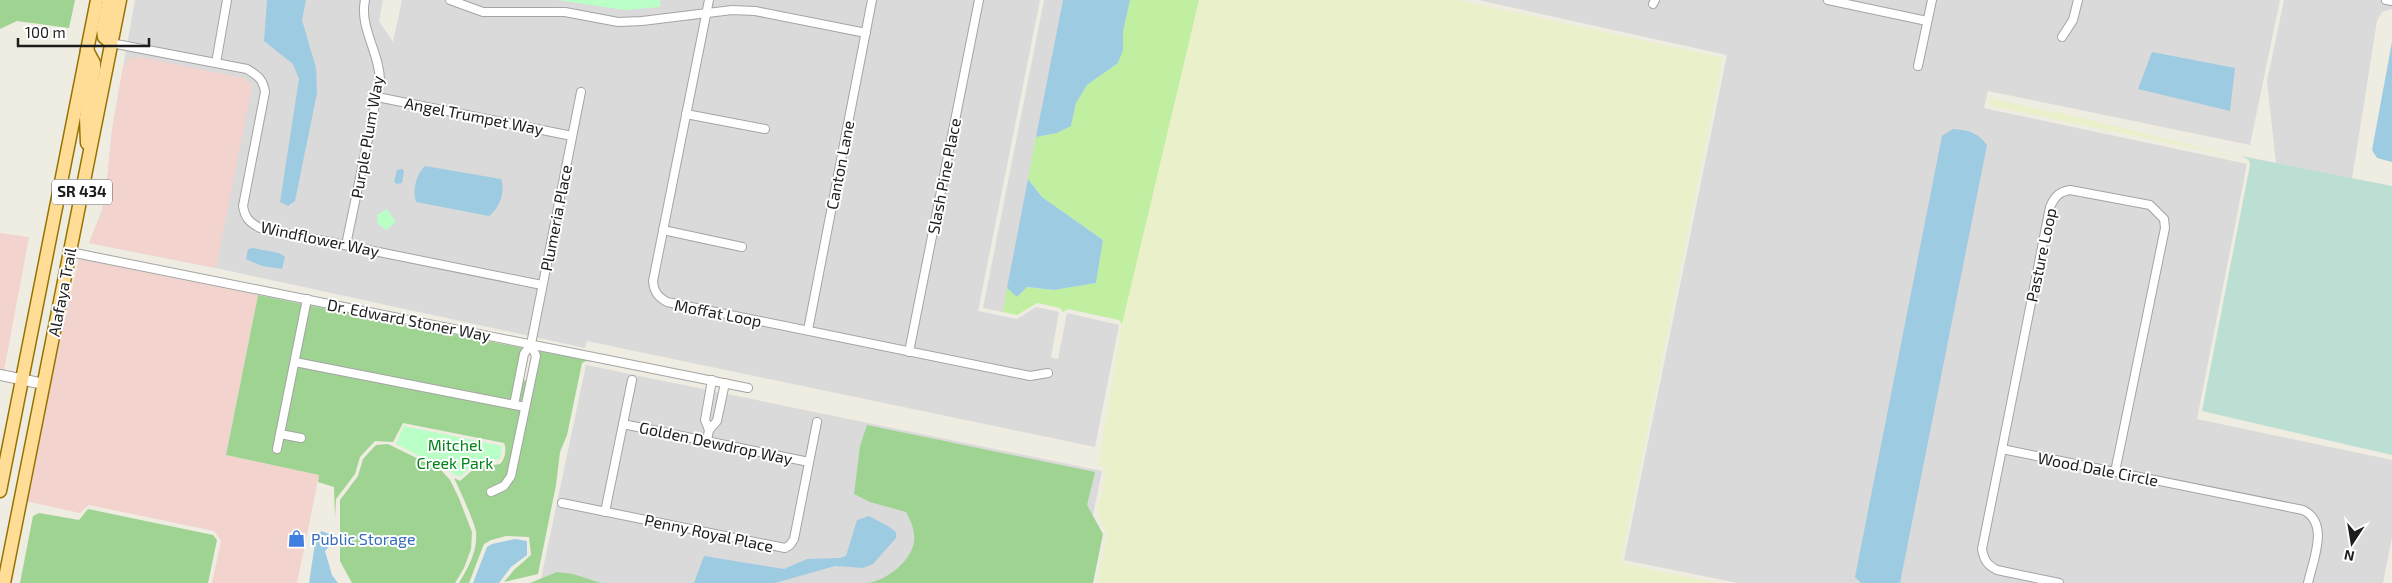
<svg xmlns="http://www.w3.org/2000/svg" width="2392" height="583" font-family="'Exo 2',sans-serif">
	<rect width="100%" height="100%" fill="#efece1"/>
	<g fill="#dbdada">
		<path d="M 135,0 L 383,0 L 379,21 L 393,42 L 402,0 L 1040,0 L 978,311 L 1017,319 L 1036,307 L 1059,312 L 1051,357 L 1058,359 L 1067,313 L 1119,325 L 1095,447 L 587,341 L 585,348 L 216,268 L 89,243 L 102,210 L 107,181 L 112,130 Z"/>
		<path d="M 1044,0 L 1063,0 L 1003,312 L 983,308 Z"/>
		<path d="M 1478,0 L 2280,0 L 2250,145 L 1988,91 L 1984,108 L 2247,164 L 2197,419 L 2392,460 L 2392,537 L 2383,583 L 1738,583 L 1624,560 L 1727,55 Z"/>
		<path d="M 2284,0 L 2392,0 L 2392,9 L 2382,12 L 2377,21 L 2352,179 L 2276,163 L 2267,81 Z"/>
		<path d="M 586,365 L 1102,471 L 1079,583 L 540,583 Z"/>
	</g>
	<g fill="#f2d3ce">
		<path d="M 140,57 L 244,78 L 252,86 L 216,268 L 89,243 L 102,210 L 107,181 L 112,130 L 123,67 L 130,58 Z"/>
		<path d="M 0,233 L 29,237 L 4,371 L 0,370 Z"/>
		<path d="M 79,259 L 258,295 L 226,455 L 319,475 L 297,583 L 212,583 L 221,541 L 214,531 L 89,505 L 80,513 L 25,501 L 40,425 Z"/>
	</g>
	<g fill="#eaf0ca">
		<path d="M 1199,0 L 1458,0 L 1723,58 L 1621,560 L 1624,564 L 1716,583 L 1097,583 L 1107,534 L 1097,514 L 1106,470 L 1104,467 L 1098,465 L 1122,324 Z"/>
		<path d="M 1990,98 L 2054,113 L 2058,112 L 2241,158 L 1988,105 Z"/>
	</g>
	<path fill="#c0efa1" d="M 1130,0 L 1199,0 L 1122,324 L 1119,320 L 1068,309 L 1063,312 L 1060,308 L 1037,303 L 1017,315 L 1003,312 L 1007,288 L 1017,297 L 1027,287 L 1054,290 L 1096,283 L 1103,240 L 1042,197 L 1028,179 L 1036,137 L 1057,133 L 1071,126 L 1076,103 L 1087,85 L 1118,63 L 1123,50 L 1123,32 Z"/>
	<g fill="#9ed392">
		<path d="M 0,0 L 75,0 L 69,28 L 17,21 L 0,29 Z"/>
		<path d="M 258,295 L 523,348 L 520,353 L 515,379 L 535,382 L 540,357 L 539,351 L 595,362 L 586,361 L 582,363 L 567,435 L 560,452 L 556,485 L 538,574 L 504,582 L 514,570 L 531,555 L 529,537 L 506,536 L 491,540 L 484,544 L 469,583 L 459,583 C 468,568 478,550 476,532 C 475,523 459,488 454,478 L 460,481 L 475,468 L 500,464 C 505,460 507,448 504,443 L 403,423 L 393,442 L 375,441 L 360,457 L 355,474 L 336,499 L 335,518 L 334,487 L 318,482 L 319,475 L 226,455 Z"/>
		<path d="M 867,425 L 1095,472 L 1087,505 L 1103,534 L 1093,583 L 867,583 C 886,581 912,561 914,541 C 915,530 911,521 906,512 L 870,502 L 854,494 L 860,446 Z"/>
		<path d="M 388,444 L 441,470 L 450,480 L 458,496 L 472,532 L 471,549 L 464,568 L 455,583 L 352,583 L 340,561 L 340,500 L 358,476 L 363,459 L 376,445 Z"/>
		<path d="M 88,509 L 213,535 L 217,540 L 208,583 L 20,583 L 33,516 L 39,513 L 79,520 Z"/>
		<path d="M 557,572 L 573,574 L 601,583 L 530,583 Z"/>
	</g>
	<path fill="#bcdfd3" d="M 2241,156 L 2392,186 L 2392,455 L 2202,411 L 2250,165 L 2249,160 Z"/>
	<g fill="#b9ffc6">
		<path d="M 558,0 L 660,0 L 660,7 L 625,10 Z"/>
		<path d="M 387,209 L 396,222 L 386,230 L 378,224 L 377,215 Z"/>
		<path d="M 404,426 L 502,446 L 500,459 L 473,464 L 460,477 L 396,444 Z"/>
	</g>
	<g fill="#9dcbe2">
		<path d="M 267,0 L 306,0 L 302,20 L 316,68 L 317,93 L 295,201 L 288,206 L 280,202 L 299,79 L 293,64 L 264,41 Z"/>
		<path d="M 1063,0 L 1130,0 L 1123,32 L 1123,50 L 1118,63 L 1087,85 L 1076,103 L 1071,126 L 1057,133 L 1036,137 Z"/>
		<path d="M 2392,42 L 2392,162 L 2377,158 L 2372,150 Z"/>
		<path d="M 2152,52 L 2235,68 L 2230,111 L 2138,89 Z"/>
		<path d="M 1953,129 C 1969,130 1978,133 1987,145 L 1900,583 L 1861,583 L 1855,577 L 1942,136 Z"/>
		<path d="M 425,166 L 501,179 C 506,192 499,208 489,216 L 416,202 C 412,191 416,174 425,166 Z"/>
		<path d="M 402,169 L 404,171 L 402,183 L 397,184 L 394,182 L 397,170 Z"/>
		<path d="M 1028,179 L 1042,197 L 1103,240 L 1096,283 L 1054,290 L 1027,287 L 1017,297 L 1007,288 Z"/>
		<path d="M 253,248 L 279,253 L 285,257 L 282,269 L 262,266 L 246,259 L 248,249 Z"/>
		<path d="M 869,516 L 888,526 L 896,532 L 896,538 L 873,564 L 863,568 L 835,566 L 775,583 L 694,583 L 704,556 L 784,569 L 807,559 L 840,558 L 846,556 L 857,520 Z"/>
		<path d="M 321,531 L 330,534 L 333,543 L 325,551 L 332,575 L 338,583 L 309,583 L 315,543 Z"/>
		<path d="M 515,539 L 527,541 L 527,555 L 511,567 L 499,583 L 473,583 L 487,547 L 492,544 Z"/>
	</g>
	<g fill="none" stroke-linecap="round" stroke-linejoin="round">
		<defs>
			<g id="minor">
				<path d="M 450,0 L 483,12 L 565,12 L 618,22 L 642,21 L 732,10 L 755,11 L 866,33"/>
				<path d="M 709,0 L 653,281 C 654,292 658,297 667,302 L 1030,376 L 1048,373"/>
				<path d="M 1828,0 L 1927,21"/>
				<path d="M 2386,0 L 2392,1"/>
				<path d="M 1653,4 L 1655,0"/>
				<path d="M 2062,37 L 2073,20 L 2078,0"/>
				<path d="M 111,43 L 247,69 C 258,76 263,79 265,92 L 243,206 C 245,218 249,222 260,228 L 542,285"/>
				<path d="M 216,63 L 227,0"/>
				<path d="M 1918,66 L 1932,0"/>
				<path d="M 377,97 L 572,136"/>
				<path d="M 686,114 L 765,129"/>
				<path d="M 663,230 L 742,247"/>
				<path d="M 346,245 L 380,81 C 380,53 359,28 365,0"/>
				<path d="M 70,252 L 748,388"/>
				<path d="M 808,330 L 872,0"/>
				<path d="M 909,352 L 979,0"/>
				<path d="M 295,362 L 525,407"/>
				<path d="M 514,405 L 524,354 L 531,344 L 581,92"/>
				<path d="M 623,424 L 809,462"/>
				<path d="M 709,430 L 705,420 L 712,380"/>
				<path d="M 301,438 L 280,434 L 307,299"/>
				<path d="M 707,441 L 709,430 L 717,421 L 725,383"/>
				<path d="M 277,449 L 280,434"/>
				<path d="M 2002,449 L 2050,207 C 2055,196 2059,192 2070,190 L 2150,205 L 2164,219 L 2165,228 L 2115,472"/>
				<path d="M 491,492 L 504,486 L 511,476 L 536,356 L 531,344"/>
				<path d="M 562,503 L 785,548 L 790,545 L 794,539 L 817,422"/>
				<path d="M 605,512 L 632,380"/>
				<path d="M 2059,583 L 1997,570 C 1987,565 1984,560 1982,549 L 2002,449 L 2303,510 C 2330,523 2313,560 2308,583"/>
			</g>
			<path id="tertiary" d="M 0,375 L 44,384"/>
			<g id="primary">
				<path d="M 109,0 L 103,30 L 104,37 L 111,43"/>
				<path d="M 87,143 L 86,117 L 94,70 L 94,63 L 87,50"/>
				<path d="M 0,491 L 97,0"/>
				<path d="M 4,583 L 120,0"/>
			</g>
		</defs>
		<use href="#minor" stroke="#a4a4a4" stroke-width="10"/>
		<use href="#tertiary" stroke="#a4a4a4" stroke-width="12"/>
		<use href="#primary" stroke="#967300" stroke-width="15"/>
		<use href="#minor" stroke="#fff" stroke-width="8"/>
		<use href="#tertiary" stroke="#fff" stroke-width="10"/>
		<use href="#primary" stroke="#ffdd97" stroke-width="12"/>
	</g>
	<defs>
		<symbol id="shop-bare" viewBox="-9 -9 18 18"><path d="M-5-2.5h2.3a2.7 3.5 0 0 1 5.4 0H5L5.5 6h-11ZM-1.5-2.5h3a1.5 2.3 0 0 0-3 0Z" fill="#3f7fe0" stroke="#fff" stroke-width="2.5" paint-order="stroke"/></symbol>
	</defs>
	<g fill-rule="evenodd">
		<use href="#shop-bare" x="284" y="526" width="25" height="25"/>
	</g>
	<g text-anchor="middle" stroke-width="4" stroke-linejoin="round" paint-order="stroke">
		<rect fill="#fff" stroke="#616161" stroke-width="1" x="52" y="179.5" width="60" height="25" rx="4"/>
		<g font-size="15" font-weight="bold" fill="#1d1d1d">
			<text x="82" y="197">SR 434</text>
		</g>
		<g font-size="16" fill="#1d1d1d" stroke="#fff">
			<text transform="translate(474 116) rotate(11)" y="6">Angel Trumpet Way</text>
			<text transform="translate(367 137) rotate(-80)" y="6">Purple Plum Way</text>
			<text transform="translate(840 165) rotate(-79)" y="6">Canton Lane</text>
			<text transform="translate(944 176) rotate(-79)" y="6">Slash Pine Place</text>
			<text transform="translate(556 218) rotate(-79)" y="6">Plumeria Place</text>
			<text transform="translate(320 239) rotate(12)" y="6">Windflower Way</text>
			<text transform="translate(2041 255) rotate(-78)" y="6">Pasture Loop</text>
			<text transform="translate(62 292) rotate(-79)" y="6">Alafaya Trail</text>
			<text transform="translate(718 313) rotate(11)" y="6">Moffat Loop</text>
			<text transform="translate(409 320) rotate(11)" y="6">Dr. Edward Stoner Way</text>
			<text transform="translate(716 443) rotate(12)" y="6">Golden Dewdrop Way</text>
			<text transform="translate(2098 469) rotate(11)" y="6">Wood Dale Circle</text>
			<text transform="translate(709 533) rotate(12)" y="6">Penny Royal Place</text>
		</g>
		<g font-size="16" fill="#018519" stroke="#fff">
			<text x="455" y="451">Mitchel<tspan x="455" dy="18">Creek Park</tspan></text>
		</g>
		<g font-size="16" fill="#366cbe" stroke="#fff" text-anchor="start">
			<text x="311" y="545">Public Storage</text>
		</g>
	</g>
	<g transform="translate(2352 543) rotate(192)" stroke="#ffffff" stroke-width="4" paint-order="stroke">
	<path d="M0-4L9 19L0 12L-9 19Z" fill="#1d1d1d"/>
	<text y="-8" font-size="14" font-weight="bold" text-anchor="middle" fill="#1d1d1d">N</text>
	</g>
	<path d="M18 38v8h131v-8" fill="none" stroke="#1d1d1d" stroke-width="2.5"/>
	<text x="25" y="38" font-size="15" fill="#1d1d1d" stroke="#ffffff" stroke-width="4" paint-order="stroke">100 m</text>
</svg>
